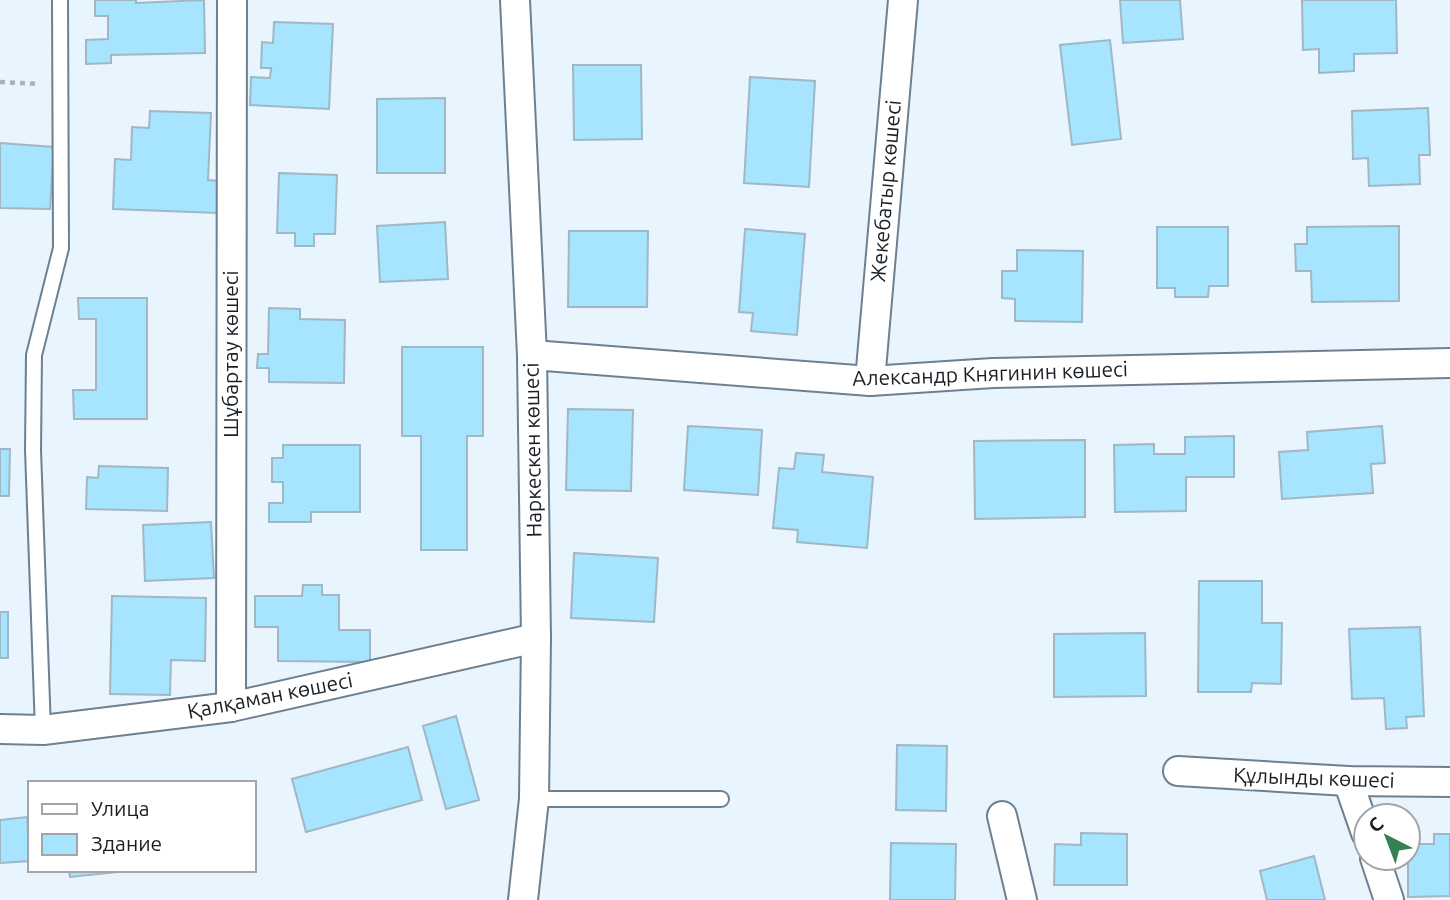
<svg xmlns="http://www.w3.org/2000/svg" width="1450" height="900" font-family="Ubuntu,sans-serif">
	<rect width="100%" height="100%" fill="#e8f4fe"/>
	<g fill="#a6e4ff" stroke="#9fb8c4" stroke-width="2">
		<path d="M 95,0 L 136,0 L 136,3 L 204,0 L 205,53 L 111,55 L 111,63 L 86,64 L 86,40 L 108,39 L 108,16 L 95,16 Z"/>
		<path d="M 1120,0 L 1180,0 L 1183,39 L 1123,43 Z"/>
		<path d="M 1302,0 L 1396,0 L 1397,53 L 1354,54 L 1354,71 L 1319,73 L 1319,49 L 1303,50 Z"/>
		<path d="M 274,22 L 333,24 L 329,109 L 250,105 L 251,77 L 270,78 L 271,68 L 261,68 L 262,42 L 273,43 Z"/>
		<path d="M 1110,40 L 1121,139 L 1072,145 L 1060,45 Z"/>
		<path d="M 573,65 L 641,65 L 642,139 L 574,140 Z"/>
		<path d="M 750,77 L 815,81 L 809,187 L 744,183 Z"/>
		<path d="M 445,98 L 445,173 L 377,173 L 377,99 Z"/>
		<path d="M 1428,108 L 1430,155 L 1419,155 L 1420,184 L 1369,186 L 1368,158 L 1353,159 L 1352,111 Z"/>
		<path d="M 150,111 L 211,113 L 208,180 L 219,181 L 218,213 L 113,209 L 115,159 L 131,160 L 132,127 L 149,128 Z"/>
		<path d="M 0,143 L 54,147 L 50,209 L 0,208 Z"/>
		<path d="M 279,173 L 337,175 L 335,234 L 314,234 L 314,246 L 295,246 L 295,233 L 277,233 Z"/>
		<path d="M 445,222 L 448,279 L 380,282 L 377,226 Z"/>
		<path d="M 1399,226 L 1399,301 L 1312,302 L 1311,271 L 1296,271 L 1295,244 L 1307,244 L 1307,227 Z"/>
		<path d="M 1157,227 L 1228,227 L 1228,286 L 1209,286 L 1208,297 L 1175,297 L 1175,288 L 1157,288 Z"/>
		<path d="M 745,229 L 805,234 L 797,335 L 751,331 L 753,313 L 739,312 Z"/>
		<path d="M 569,231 L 648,231 L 647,307 L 568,307 Z"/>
		<path d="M 1017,250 L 1083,251 L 1082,322 L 1015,321 L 1015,299 L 1002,298 L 1002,271 L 1017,271 Z"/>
		<path d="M 78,298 L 147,298 L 147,419 L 74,419 L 73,390 L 96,390 L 96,319 L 79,319 Z"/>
		<path d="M 269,308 L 300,309 L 300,319 L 345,320 L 344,383 L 269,382 L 269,368 L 257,368 L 258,354 L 268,354 Z"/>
		<path d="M 402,347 L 483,347 L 483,436 L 467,436 L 467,550 L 421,550 L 421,436 L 402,436 Z"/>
		<path d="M 568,409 L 633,410 L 631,491 L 566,490 Z"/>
		<path d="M 688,426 L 762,430 L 758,495 L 684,490 Z"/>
		<path d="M 1382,426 L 1385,463 L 1371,464 L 1373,493 L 1282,499 L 1279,452 L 1308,450 L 1307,432 Z"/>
		<path d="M 1234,436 L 1234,477 L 1186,477 L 1186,511 L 1115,512 L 1114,445 L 1154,444 L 1154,454 L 1185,454 L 1185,437 Z"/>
		<path d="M 1085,440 L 1085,517 L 975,519 L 974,441 Z"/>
		<path d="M 283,445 L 360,445 L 360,512 L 311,512 L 311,522 L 269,522 L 269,503 L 283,503 L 283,482 L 272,482 L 272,458 L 283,458 Z"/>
		<path d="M 0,449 L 10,449 L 9,496 L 0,496 Z"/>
		<path d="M 796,453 L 824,455 L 822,472 L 873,477 L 867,548 L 797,542 L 798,530 L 773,528 L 779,468 L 794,469 Z"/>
		<path d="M 99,466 L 168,468 L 167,511 L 86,509 L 87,477 L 98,478 Z"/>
		<path d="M 211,522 L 214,578 L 145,581 L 143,525 Z"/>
		<path d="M 574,553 L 658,558 L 654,622 L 571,618 Z"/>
		<path d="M 1199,581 L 1262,581 L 1262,623 L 1282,623 L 1281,684 L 1252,683 L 1251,692 L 1198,692 Z"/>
		<path d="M 303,585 L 322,585 L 322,595 L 339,595 L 339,630 L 370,630 L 370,662 L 278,661 L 278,627 L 255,627 L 255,596 L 302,596 Z"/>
		<path d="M 112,596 L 206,598 L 205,661 L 171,660 L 170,695 L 110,694 Z"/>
		<rect x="0" y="612" width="8" height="46"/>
		<path d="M 1420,627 L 1424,716 L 1406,717 L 1407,728 L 1386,729 L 1384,698 L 1352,699 L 1349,629 Z"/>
		<path d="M 1145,633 L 1146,696 L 1054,697 L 1054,634 Z"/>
		<path d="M 456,716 L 479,800 L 446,809 L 423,726 Z"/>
		<path d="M 897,745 L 947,746 L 946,811 L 896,810 Z"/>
		<path d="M 408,747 L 422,800 L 306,832 L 292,779 Z"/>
		<path d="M 27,817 L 30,861 L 0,863 L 0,820 Z"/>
		<path d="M 1081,833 L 1127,834 L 1127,885 L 1054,885 L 1055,844 L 1081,845 Z"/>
		<path d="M 1434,834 L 1450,834 L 1450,896 L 1408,897 L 1408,844 L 1434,844 Z"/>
		<path d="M 891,843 L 956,844 L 955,900 L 890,900 Z"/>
		<path d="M 1314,856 L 1325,900 L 1267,900 L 1260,871 Z"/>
		<path d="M 69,870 L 137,870 L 70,877 Z"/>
	</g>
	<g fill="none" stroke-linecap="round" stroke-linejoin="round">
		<defs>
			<g id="lane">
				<path d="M 43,730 L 33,450 L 34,355 L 61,248 L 60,0"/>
				<path d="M 534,799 L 721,799"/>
			</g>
			<g id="street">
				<path d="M 515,0 L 532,355 L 536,638 L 534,799 L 523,900"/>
				<path d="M 532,355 L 870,381 L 993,373 L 1450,363"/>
				<path d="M 870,381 L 903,0"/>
				<path d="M 231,707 L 232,0"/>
				<path d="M 0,729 L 43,730 L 231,707 L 536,638"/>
				<path d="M 1178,771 L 1348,781 L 1450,782"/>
				<path d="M 1348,781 L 1366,833"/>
				<path d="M 1002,816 L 1022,900"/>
				<path d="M 1375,858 L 1389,900"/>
			</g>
		</defs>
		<use href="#lane" stroke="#6e8090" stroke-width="18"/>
		<use href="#street" stroke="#6e8090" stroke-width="32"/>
		<path stroke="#a8b3bc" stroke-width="4.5" stroke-dasharray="5 5" stroke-linecap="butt" d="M 0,82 L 38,84"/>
		<use href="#lane" stroke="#fff" stroke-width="14"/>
		<use href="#street" stroke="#fff" stroke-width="28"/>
	</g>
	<g text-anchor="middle" stroke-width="6" stroke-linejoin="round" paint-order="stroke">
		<g font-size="21" fill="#181f25" stroke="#fff">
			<text transform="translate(886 191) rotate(-85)" y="7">Жекебатыр көшесі</text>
			<text transform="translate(231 354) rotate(-90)" y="7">Шұбартау көшесі</text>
			<text transform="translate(990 374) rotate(-2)" y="7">Александр Княгинин көшесі</text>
			<text transform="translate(533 450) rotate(-91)" y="7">Наркескен көшесі</text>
			<text transform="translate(270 696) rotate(-11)" y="7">Қалқаман көшесі</text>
			<text transform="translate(1314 778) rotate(2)" y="7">Құлынды көшесі</text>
		</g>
	</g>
	<rect x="28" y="781" width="228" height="91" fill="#ffffff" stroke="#a3a5a8" stroke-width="2"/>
	<rect x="42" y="804" width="35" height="10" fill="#ffffff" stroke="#a3a5a8" stroke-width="2"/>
	<text x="91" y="816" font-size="21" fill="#181f25">Улица</text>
	<rect x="42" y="834" width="35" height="21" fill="#a6e4ff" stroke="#a3a5a8" stroke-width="2"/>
	<text x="91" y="851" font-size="21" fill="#181f25">Здание</text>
	<g transform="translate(1387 837) rotate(318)"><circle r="33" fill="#ffffff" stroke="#a3a5a8" stroke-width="2"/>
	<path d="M0-5L12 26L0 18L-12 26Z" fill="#36814f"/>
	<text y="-10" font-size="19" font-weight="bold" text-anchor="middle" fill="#181f25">С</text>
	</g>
</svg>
